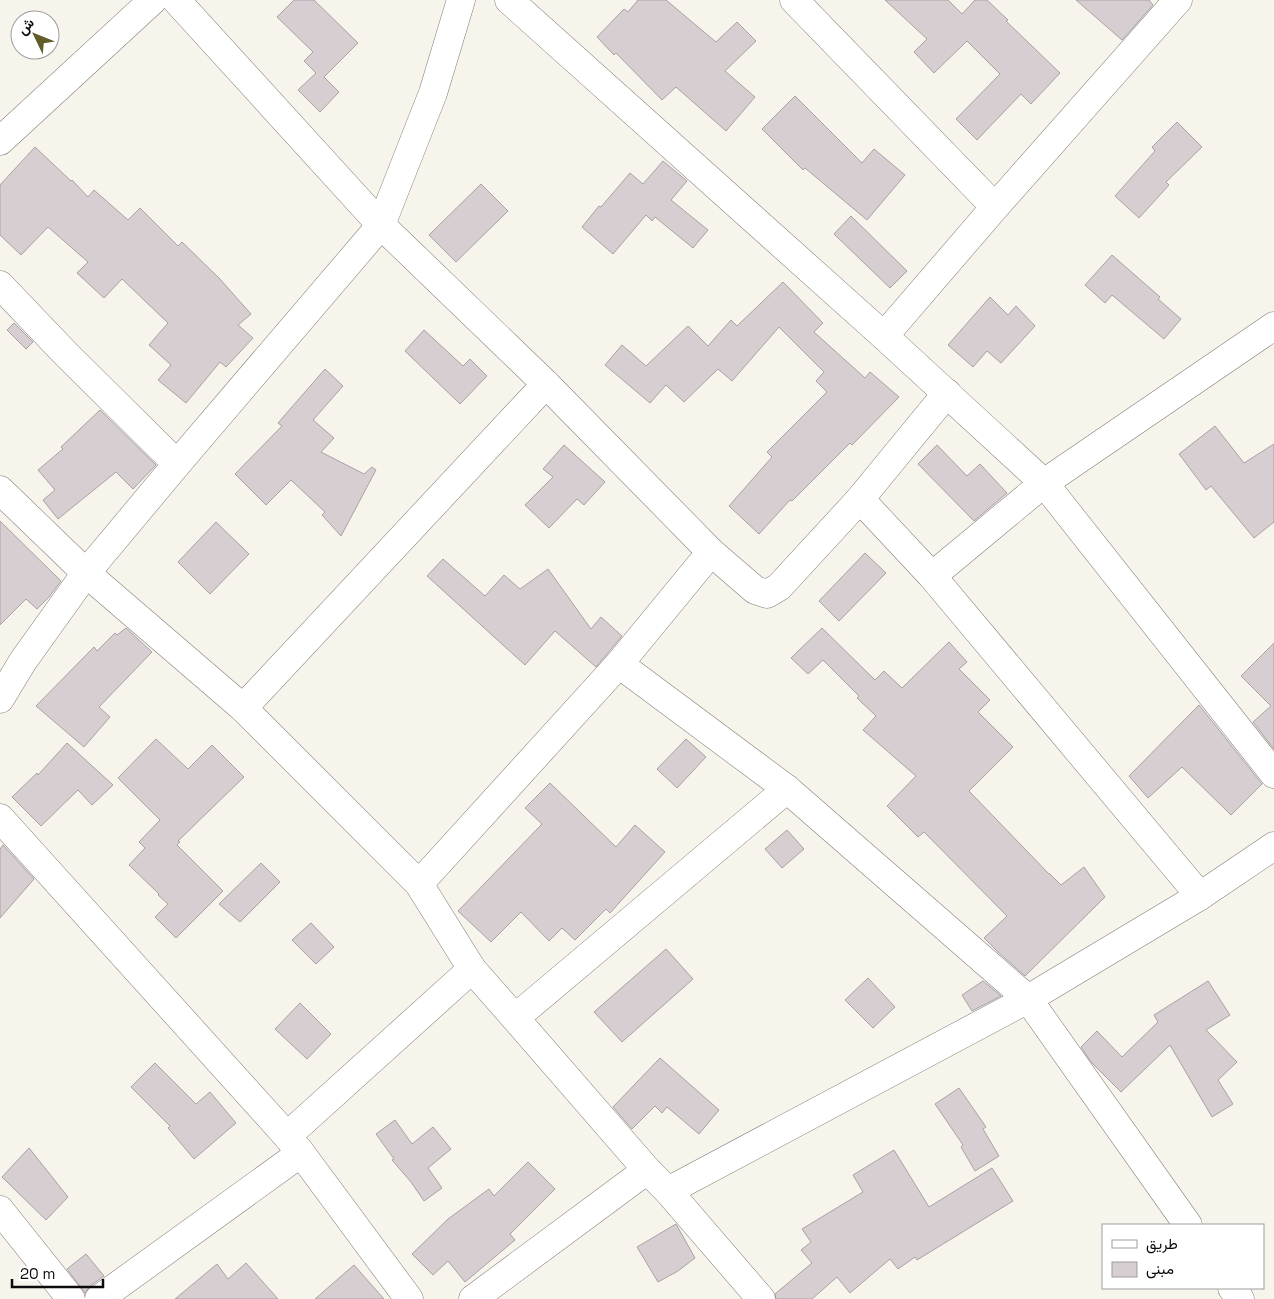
<svg xmlns="http://www.w3.org/2000/svg" width="1274" height="1299" font-family="'Space Grotesk',Vazirmatn,sans-serif">
	<rect width="100%" height="100%" fill="#f7f4ec"/>
	<g fill="#d7ced1" stroke="#a9a1a4">
		<path d="M 294,0 L 314,0 L 358,43 L 324,77 L 339,92 L 320,112 L 298,90 L 316,73 L 304,61 L 313,52 L 277,17 Z"/>
		<path d="M 638,0 L 666,0 L 716,42 L 737,22 L 756,41 L 725,71 L 755,97 L 726,131 L 676,87 L 662,100 L 616,53 L 614,55 L 597,37 L 624,9 L 628,12 Z"/>
		<path d="M 885,0 L 948,0 L 962,14 L 975,0 L 987,0 L 1008,20 L 1006,21 L 1060,73 L 1031,104 L 1021,94 L 977,140 L 956,119 L 1000,74 L 967,41 L 934,73 L 914,52 L 927,39 Z"/>
		<path d="M 1076,0 L 1149,0 L 1153,5 L 1122,40 Z"/>
		<path d="M 795,96 L 862,163 L 874,149 L 905,175 L 867,220 L 805,168 L 803,170 L 762,129 Z"/>
		<path d="M 1177,122 L 1202,147 L 1166,182 L 1169,185 L 1139,218 L 1115,196 L 1155,151 L 1152,147 Z"/>
		<path d="M 35,147 L 71,181 L 72,180 L 88,197 L 94,190 L 128,220 L 140,208 L 178,246 L 182,242 L 219,278 L 251,314 L 238,325 L 253,338 L 226,367 L 220,362 L 186,403 L 158,380 L 171,365 L 149,345 L 168,323 L 122,279 L 104,298 L 77,273 L 88,262 L 48,227 L 21,255 L 0,235 L 0,185 Z"/>
		<path d="M 663,161 L 687,181 L 671,200 L 708,230 L 693,248 L 655,217 L 652,221 L 646,215 L 613,254 L 582,227 L 599,206 L 601,207 L 630,173 L 643,184 Z"/>
		<path d="M 481,184 L 508,211 L 456,262 L 429,235 Z"/>
		<path d="M 851,216 L 907,271 L 890,288 L 834,234 Z"/>
		<path d="M 1112,255 L 1160,297 L 1158,299 L 1181,319 L 1164,339 L 1112,295 L 1105,303 L 1085,285 Z"/>
		<path d="M 783,282 L 823,323 L 814,332 L 865,378 L 870,372 L 899,397 L 852,445 L 850,443 L 792,501 L 790,500 L 759,534 L 729,506 L 772,457 L 767,452 L 827,392 L 816,381 L 824,372 L 779,327 L 732,381 L 718,369 L 684,402 L 666,385 L 650,403 L 605,365 L 622,345 L 646,366 L 688,326 L 708,346 L 731,320 L 737,326 Z"/>
		<path d="M 990,297 L 1008,315 L 1016,306 L 1035,326 L 1001,363 L 987,351 L 973,367 L 948,345 Z"/>
		<path d="M 14,323 L 33,342 L 26,349 L 7,330 Z"/>
		<path d="M 424,330 L 463,366 L 470,359 L 487,376 L 460,404 L 405,351 Z"/>
		<path d="M 325,369 L 343,386 L 313,420 L 334,438 L 321,452 L 364,474 L 372,467 L 376,470 L 341,536 L 322,515 L 325,512 L 291,480 L 266,505 L 235,474 L 282,426 L 278,423 Z"/>
		<path d="M 100,410 L 156,465 L 133,489 L 116,472 L 58,519 L 43,500 L 55,490 L 38,470 L 63,449 L 61,447 Z"/>
		<path d="M 1215,426 L 1244,463 L 1274,444 L 1274,522 L 1254,538 L 1211,486 L 1206,490 L 1179,454 Z"/>
		<path d="M 564,445 L 605,482 L 584,505 L 577,499 L 549,528 L 525,505 L 553,477 L 543,469 Z"/>
		<path d="M 937,445 L 967,476 L 980,464 L 1007,493 L 974,521 L 918,464 Z"/>
		<path d="M 0,521 L 61,581 L 49,597 L 37,609 L 26,599 L 0,625 Z"/>
		<path d="M 216,522 L 249,554 L 210,594 L 178,562 Z"/>
		<path d="M 865,553 L 886,573 L 839,621 L 819,601 Z"/>
		<path d="M 443,559 L 485,596 L 504,575 L 520,589 L 548,569 L 591,629 L 601,617 L 622,636 L 596,667 L 555,631 L 525,665 L 427,576 Z"/>
		<path d="M 126,628 L 152,652 L 99,707 L 110,717 L 84,747 L 36,706 L 94,647 L 97,651 L 115,633 L 117,635 Z"/>
		<path d="M 822,628 L 875,680 L 884,671 L 902,688 L 949,642 L 967,662 L 959,669 L 990,700 L 978,712 L 1013,747 L 969,791 L 1049,874 L 1050,874 L 1061,885 L 1084,867 L 1105,897 L 1025,976 L 997,951 L 984,938 L 1007,916 L 924,832 L 918,837 L 887,806 L 916,776 L 863,730 L 876,716 L 857,698 L 859,696 L 823,660 L 808,674 L 791,658 Z"/>
		<path d="M 1274,643 L 1274,749 L 1253,722 L 1271,706 L 1241,676 Z"/>
		<path d="M 1199,705 L 1262,784 L 1231,815 L 1182,767 L 1148,798 L 1129,776 Z"/>
		<path d="M 156,739 L 188,769 L 212,745 L 244,777 L 178,841 L 180,842 L 177,845 L 223,891 L 176,938 L 155,917 L 168,904 L 158,895 L 159,894 L 129,865 L 145,848 L 139,842 L 160,820 L 118,778 Z"/>
		<path d="M 686,739 L 706,757 L 677,788 L 657,769 Z"/>
		<path d="M 67,743 L 113,785 L 92,805 L 78,790 L 41,826 L 12,797 L 37,773 L 38,775 Z"/>
		<path d="M 550,783 L 616,847 L 635,825 L 665,852 L 610,913 L 606,909 L 575,940 L 562,928 L 549,941 L 521,912 L 491,942 L 458,911 L 542,824 L 525,808 Z"/>
		<path d="M 787,830 L 804,849 L 782,868 L 765,849 Z"/>
		<path d="M 3,845 L 34,879 L 0,918 L 0,849 Z"/>
		<path d="M 261,863 L 280,882 L 240,922 L 219,904 Z"/>
		<path d="M 311,923 L 334,947 L 316,964 L 292,940 Z"/>
		<path d="M 666,949 L 693,979 L 622,1042 L 594,1012 Z"/>
		<path d="M 868,978 L 895,1007 L 873,1028 L 845,1000 Z"/>
		<path d="M 983,981 L 1001,996 L 972,1011 L 962,995 Z"/>
		<path d="M 1208,981 L 1230,1015 L 1206,1030 L 1237,1062 L 1218,1080 L 1233,1104 L 1212,1117 L 1170,1045 L 1121,1092 L 1091,1062 L 1081,1047 L 1097,1031 L 1122,1057 L 1158,1022 L 1154,1015 Z"/>
		<path d="M 300,1003 L 331,1034 L 307,1059 L 275,1029 Z"/>
		<path d="M 660,1058 L 719,1110 L 699,1134 L 667,1107 L 662,1113 L 655,1106 L 632,1129 L 613,1107 Z"/>
		<path d="M 155,1063 L 196,1104 L 210,1092 L 236,1123 L 194,1159 L 168,1128 L 170,1126 L 131,1087 Z"/>
		<path d="M 959,1088 L 986,1127 L 983,1129 L 999,1156 L 975,1171 L 961,1147 L 963,1145 L 935,1104 Z"/>
		<path d="M 395,1120 L 412,1144 L 433,1127 L 451,1149 L 428,1168 L 442,1188 L 424,1201 L 411,1182 L 392,1160 L 394,1159 L 376,1134 Z"/>
		<path d="M 29,1148 L 68,1197 L 46,1220 L 2,1177 Z"/>
		<path d="M 894,1150 L 929,1207 L 992,1168 L 1013,1201 L 917,1260 L 915,1257 L 898,1269 L 890,1259 L 850,1293 L 837,1277 L 812,1299 L 776,1299 L 775,1294 L 812,1263 L 801,1250 L 811,1242 L 802,1229 L 863,1192 L 853,1175 Z"/>
		<path d="M 528,1162 L 555,1189 L 510,1234 L 515,1240 L 465,1282 L 448,1261 L 433,1275 L 412,1254 L 448,1219 L 489,1189 L 494,1196 Z"/>
		<path d="M 676,1224 L 695,1258 L 678,1271 L 658,1282 L 637,1247 Z"/>
		<path d="M 86,1254 L 104,1276 L 90,1286 L 85,1293 L 67,1269 Z"/>
		<path d="M 246,1263 L 278,1299 L 175,1299 L 217,1264 L 228,1279 Z"/>
		<path d="M 354,1265 L 384,1299 L 315,1299 Z"/>
	</g>
	<g fill="none" stroke-linecap="round" stroke-linejoin="round">
		<defs>
			<g id="street">
				<path d="M 176,0 L 381,225 L 546,384 L 711,552 L 755,590 L 767,594 L 779,587 L 860,499 L 947,393"/>
				<path d="M 509,0 L 884,336 L 1044,483 L 1274,774"/>
				<path d="M 794,0 L 995,207"/>
				<path d="M 0,141 L 153,0"/>
				<path d="M 0,285 L 65,353 L 177,464"/>
				<path d="M 884,336 L 995,207 L 1178,0"/>
				<path d="M 0,490 L 86,573 L 243,708 L 419,884 L 472,969 L 515,1018 L 647,1170 L 668,1191 L 761,1299"/>
				<path d="M 860,499 L 932,576 L 1200,896"/>
				<path d="M 932,576 L 1044,483 L 1274,326"/>
				<path d="M 619,664 L 787,789 L 1028,999 L 1188,1225"/>
				<path d="M 0,699 L 23,661 L 86,573 L 177,464 L 381,225 L 433,93 L 461,0"/>
				<path d="M 243,708 L 546,384"/>
				<path d="M 0,818 L 287,1136"/>
				<path d="M 419,884 L 619,664 L 711,552"/>
				<path d="M 515,1018 L 787,789"/>
				<path d="M 301,1153 L 409,1299"/>
				<path d="M 668,1191 L 1028,999 L 1200,896 L 1274,846"/>
				<path d="M 0,1210 L 71,1299"/>
				<path d="M 1232,1288 L 1240,1299"/>
				<path d="M 99,1299 L 301,1153 L 287,1136 L 472,969"/>
				<path d="M 473,1299 L 647,1170"/>
			</g>
		</defs>
		<use href="#street" stroke="#817d77" stroke-width="29"/>
		<use href="#street" stroke="#fff" stroke-width="28"/>
	</g>
	<rect x="1102" y="1224" width="162" height="65" fill="#ffffff" stroke="#9e9d9d"/>
	<rect x="1112" y="1240" width="25" height="8" fill="#ffffff" stroke="#9e9d9d"/>
	<text x="1146" y="1249" font-size="15" fill="#0c0b09">طريق</text>
	<rect x="1112" y="1262" width="25" height="15" fill="#d7ced1" stroke="#9e9d9d"/>
	<text x="1146" y="1274" font-size="15" fill="#0c0b09">مبنى</text>
	<g transform="translate(35 35) rotate(313)"><circle r="24" fill="#ffffff" stroke="#9e9d9d"/>
	<path d="M0-4L9 19L0 12L-9 19Z" fill="#625c29"/>
	<text y="-8" font-size="14" font-weight="bold" text-anchor="middle" fill="#0c0b09">ش</text>
	</g>
	<path d="M12 1279v8h91v-8" fill="none" stroke="#0c0b09" stroke-width="2.5"/>
	<text x="20" y="1279" font-size="15" fill="#0c0b09" stroke="#ffffff" stroke-width="4" paint-order="stroke">20 m</text>
</svg>
